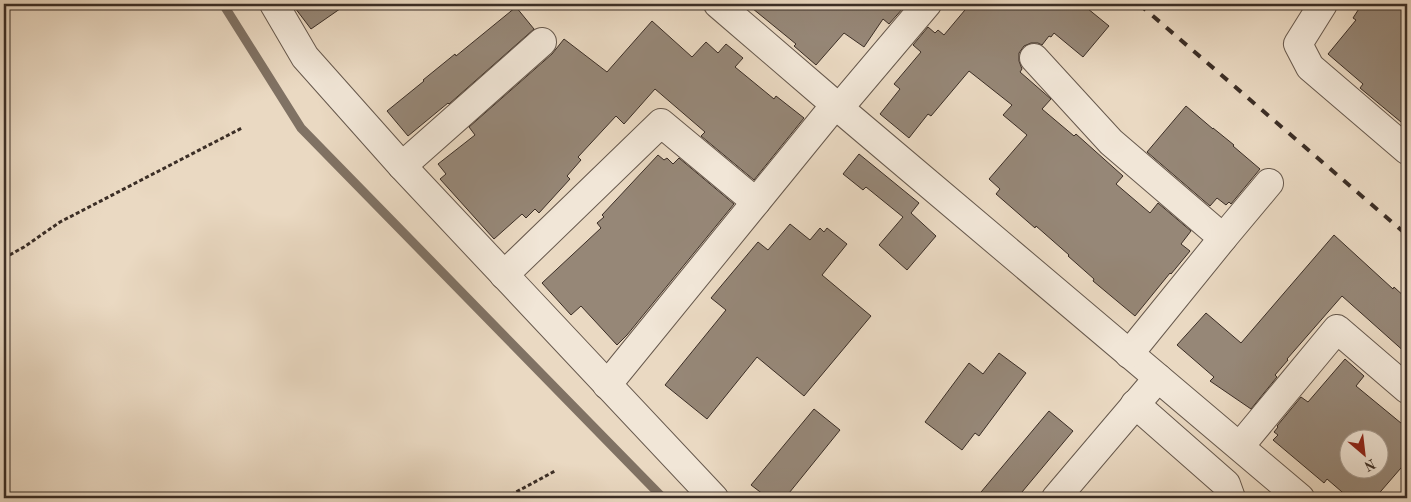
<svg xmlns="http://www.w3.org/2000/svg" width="1411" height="502" font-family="'Old Standard TT',serif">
	<rect width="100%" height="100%" fill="#ead9c2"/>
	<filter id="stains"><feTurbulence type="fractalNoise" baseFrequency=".004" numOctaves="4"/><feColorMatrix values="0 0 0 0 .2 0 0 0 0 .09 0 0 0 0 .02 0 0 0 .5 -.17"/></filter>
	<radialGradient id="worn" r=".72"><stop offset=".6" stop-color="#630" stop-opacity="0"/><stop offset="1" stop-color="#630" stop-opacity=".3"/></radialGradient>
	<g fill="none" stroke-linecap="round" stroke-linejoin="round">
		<path stroke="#807264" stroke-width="9" d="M 223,4 L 301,128 L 663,498"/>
	</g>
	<g fill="#968777" stroke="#3b2e26" fill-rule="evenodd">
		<path d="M 292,4 L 347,4 L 311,29 Z"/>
		<path d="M 747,4 L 899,4 L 904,7 L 889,24 L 883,19 L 864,47 L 844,33 L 816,65 L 794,46 L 796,44 Z"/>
		<path d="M 970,4 L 1082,4 L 1109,26 L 1083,57 L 1054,33 L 1051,37 L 1049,36 L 1042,45 L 1038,43 L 1031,43 L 1024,46 L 1019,53 L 1019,61 L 1022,69 L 1020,72 L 1051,99 L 1042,109 L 1074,136 L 1076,134 L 1123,176 L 1116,184 L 1150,213 L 1158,203 L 1191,231 L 1181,244 L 1190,251 L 1171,274 L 1170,273 L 1135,316 L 1093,281 L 1094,279 L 1068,256 L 1069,255 L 1036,226 L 1035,228 L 996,194 L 1000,189 L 989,179 L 1027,135 L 1003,115 L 1012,105 L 969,71 L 931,116 L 928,114 L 909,138 L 880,114 L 900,89 L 894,84 L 921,52 L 913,45 L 928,27 L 935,33 L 938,30 L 944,35 Z"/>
		<path d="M 1362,4 L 1407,4 L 1407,127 L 1360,88 L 1363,84 L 1328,54 L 1356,20 L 1353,18 Z"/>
		<path d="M 516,7 L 534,29 L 449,104 L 448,103 L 408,136 L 387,111 L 424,81 L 423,80 L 455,54 L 456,56 Z"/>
		<path d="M 652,21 L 692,57 L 706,42 L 718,53 L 726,44 L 743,58 L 735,67 L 774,99 L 776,96 L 804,118 L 754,180 L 701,136 L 705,132 L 655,89 L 624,124 L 616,116 L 578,157 L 581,160 L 567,176 L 570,179 L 539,213 L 535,209 L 526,218 L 522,214 L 494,239 L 440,179 L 446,174 L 438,164 L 475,135 L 469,127 L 552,54 L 564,39 L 607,72 Z"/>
		<path d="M 1186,106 L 1213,129 L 1213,128 L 1234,145 L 1233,146 L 1260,169 L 1231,204 L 1229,202 L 1226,205 L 1217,198 L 1210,206 L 1147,152 Z"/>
		<path d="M 859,154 L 919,203 L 911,213 L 936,236 L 907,270 L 879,245 L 903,217 L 866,187 L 863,190 L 843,174 Z"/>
		<path d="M 658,155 L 664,160 L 667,158 L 673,164 L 679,158 L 734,204 L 627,335 L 617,345 L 581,306 L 571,315 L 542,283 L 601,228 L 597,223 L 604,217 L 602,215 Z"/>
		<path d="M 790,224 L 810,240 L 820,228 L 824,232 L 827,228 L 847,244 L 822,275 L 871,316 L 804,396 L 757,357 L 707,419 L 665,385 L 726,310 L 711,298 L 758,242 L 768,250 Z"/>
		<path d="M 1334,235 L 1393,289 L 1394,287 L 1407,299 L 1407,354 L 1342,296 L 1287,359 L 1288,360 L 1275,375 L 1277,377 L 1251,409 L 1210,381 L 1214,377 L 1177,345 L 1206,313 L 1241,343 Z"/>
		<path d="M 999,353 L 1026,373 L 979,436 L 975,433 L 962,450 L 925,422 L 969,363 L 983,374 Z"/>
		<path d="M 1345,359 L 1364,376 L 1356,386 L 1407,428 L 1407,461 L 1375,498 L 1349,498 L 1327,479 L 1324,483 L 1273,440 L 1278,435 L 1274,432 L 1278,427 L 1277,426 L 1301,397 L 1308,402 ZM 1348,440 L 1378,440 L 1378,470 L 1348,470 Z"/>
		<path d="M 814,409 L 840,430 L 785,498 L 768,498 L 751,485 Z"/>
		<path d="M 1049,411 L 1073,431 L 1017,498 L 976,498 Z"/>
	</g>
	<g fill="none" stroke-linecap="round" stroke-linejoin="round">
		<defs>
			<g id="minor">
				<path d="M 274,4 L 305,57 L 402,166 L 714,498"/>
				<path d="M 718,4 L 839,108 L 1300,498"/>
				<path d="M 1323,4 L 1298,44 L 1310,67 L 1407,150"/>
				<path d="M 1034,58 L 1111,142 L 1223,238 L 1129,354"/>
				<path d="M 839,108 L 927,4"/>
				<path d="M 402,166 L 542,42"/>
				<path d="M 1223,238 L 1269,183"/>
				<path d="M 504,275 L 661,123 L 756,202"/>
				<path d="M 607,385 L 835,105"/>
				<path d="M 1135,404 L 1226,484 L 1231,498"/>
				<path d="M 1240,446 L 1337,329 L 1407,389"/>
				<path d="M 1056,498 L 1158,378"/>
			</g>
		</defs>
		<use href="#minor" stroke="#67594d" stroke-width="30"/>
		<g stroke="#3b2e26" stroke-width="3" stroke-dasharray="4 2.5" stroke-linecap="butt">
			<path d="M 4,258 L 24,247 L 60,222 L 242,128"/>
			<path d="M 505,498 L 555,471"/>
		</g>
		<use href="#minor" stroke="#f1e6d7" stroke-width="28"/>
		<path stroke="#3b2e26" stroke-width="4" stroke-dasharray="9 9" stroke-linecap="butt" d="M 1139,4 L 1407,235"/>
	</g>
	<rect width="1411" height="502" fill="none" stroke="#ead9c2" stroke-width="20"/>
	<rect x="5" y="5" width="1401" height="492" fill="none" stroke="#3b2e26" stroke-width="2.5"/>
	<rect x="10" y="10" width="1391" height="482" fill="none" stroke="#3b2e26"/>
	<g transform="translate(1364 454) rotate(152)"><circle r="24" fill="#f1e6d7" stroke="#a89c90"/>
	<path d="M0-4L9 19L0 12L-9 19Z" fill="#8f2418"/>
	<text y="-8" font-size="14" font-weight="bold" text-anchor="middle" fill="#3b2e26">N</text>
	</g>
	<rect width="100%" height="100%" filter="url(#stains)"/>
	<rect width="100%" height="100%" fill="url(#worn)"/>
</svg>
